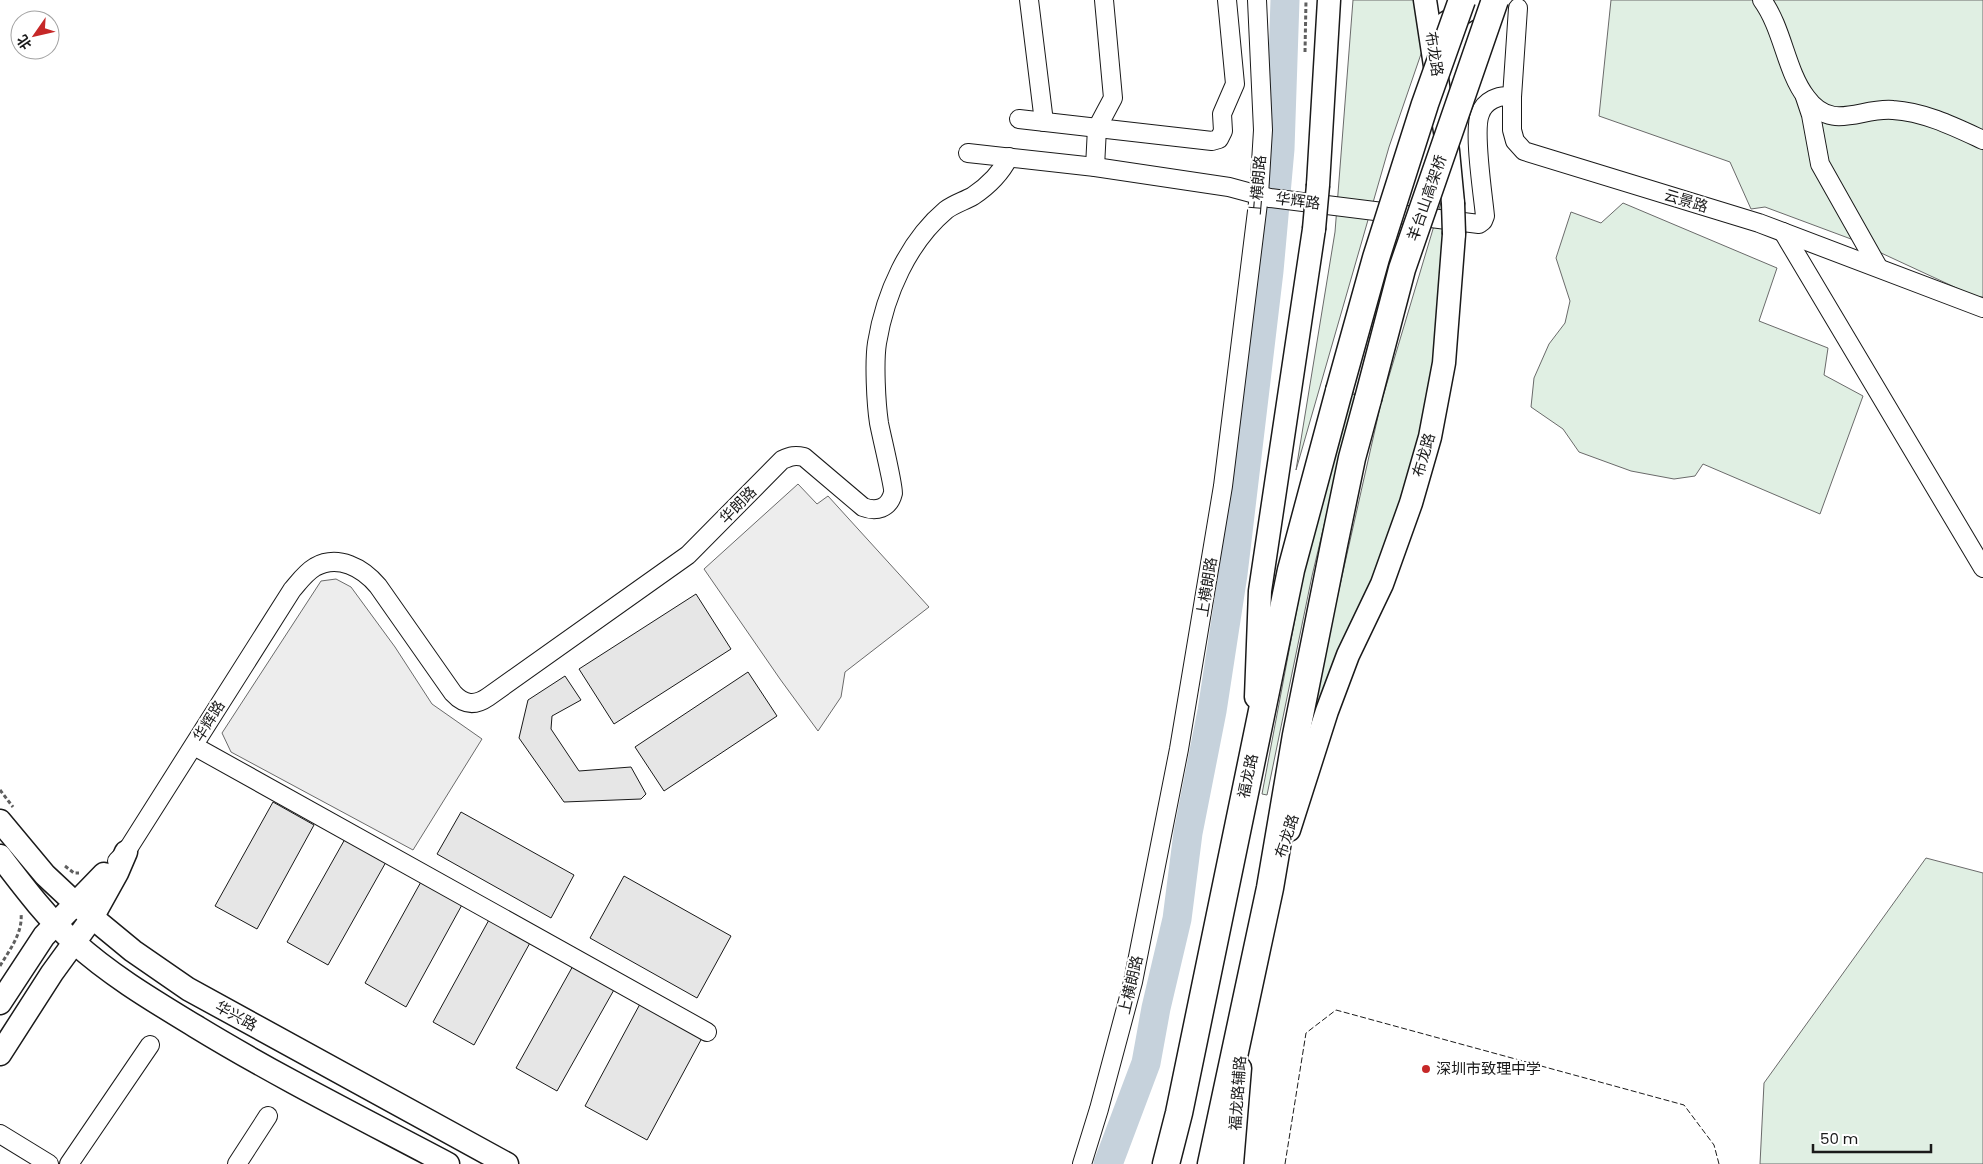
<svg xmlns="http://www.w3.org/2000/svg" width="1983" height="1164" font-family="Poppins,'Noto Sans SC',sans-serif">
	<rect width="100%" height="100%" fill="#fff"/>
	<g fill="#e0efe3" stroke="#6a6a6a">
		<path d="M 1353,0 L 1426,0 L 1432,22 L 1389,147 L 1296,470 L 1335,232 Z"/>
		<path d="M 1611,0 L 1983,0 L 1983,297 L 1976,297 L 1851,239 L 1765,207 L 1751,209 L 1730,162 L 1599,116 Z"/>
		<path d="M 1442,199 L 1443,233 L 1434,361 L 1417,450 L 1388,550 L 1301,770 L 1322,665 L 1381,403 Z"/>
		<path d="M 1623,203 L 1777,268 L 1759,321 L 1828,348 L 1824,375 L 1863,396 L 1820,514 L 1703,464 L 1695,476 L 1674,479 L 1631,471 L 1579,452 L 1563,429 L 1531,407 L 1534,378 L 1549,344 L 1565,323 L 1570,301 L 1556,258 L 1571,212 L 1601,223 Z"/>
		<path d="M 1344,392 L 1355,395 L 1312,576 L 1267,795 L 1262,794 L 1311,534 Z"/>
		<path d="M 1926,858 L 1983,873 L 1983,1164 L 1760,1164 L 1764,1083 Z"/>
	</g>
	<g fill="#ededed" stroke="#6a6a6a">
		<path d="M 798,484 L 817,504 L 828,496 L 929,607 L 845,672 L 841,697 L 818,731 L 780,679 L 704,569 Z"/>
		<path d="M 336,579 L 351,587 L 395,647 L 432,704 L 482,739 L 413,850 L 231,752 L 222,733 L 321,581 Z"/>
	</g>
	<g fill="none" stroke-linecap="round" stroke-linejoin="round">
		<path stroke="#c6d2dc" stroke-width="29" d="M 1108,1164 L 1146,1063 L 1156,1008 L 1177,919 L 1188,833 L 1212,711 L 1233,574 L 1269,271 L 1280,149 L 1285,0"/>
	</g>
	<g fill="#e6e6e6" stroke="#1a1a1a">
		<path d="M 696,594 L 731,649 L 614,724 L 579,669 Z"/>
		<path d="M 748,672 L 777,716 L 664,791 L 635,747 Z"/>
		<path d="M 565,676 L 581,700 L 552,716 L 551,729 L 579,771 L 631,767 L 646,794 L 641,799 L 564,802 L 519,738 L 528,700 Z"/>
		<path d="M 273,802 L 314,825 L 257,929 L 215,906 Z"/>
		<path d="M 461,812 L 574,875 L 551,918 L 437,854 Z"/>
		<path d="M 345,839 L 386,862 L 328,965 L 287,942 Z"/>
		<path d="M 624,876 L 731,936 L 697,998 L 590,938 Z"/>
		<path d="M 422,880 L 463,903 L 406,1007 L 365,983 Z"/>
		<path d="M 490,918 L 531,941 L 474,1045 L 433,1022 Z"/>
		<path d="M 574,964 L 615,988 L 557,1091 L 516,1068 Z"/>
		<path d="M 640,1004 L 702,1038 L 647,1140 L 585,1106 Z"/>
	</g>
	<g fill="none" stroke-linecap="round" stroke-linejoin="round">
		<defs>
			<g id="minor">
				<path d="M 1029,0 L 1044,122"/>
				<path d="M 1762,0 C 1783,29 1786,71 1806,97 C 1832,133 1860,107 1893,110 C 1925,112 1955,127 1983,140"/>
				<path d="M 1518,8 L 1512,97 L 1512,130 L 1515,141 L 1524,151 L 1759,223 L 1983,308"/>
				<path d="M 1805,97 L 1811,115 L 1820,164 L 1878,267"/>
				<path d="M 1019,119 L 1212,141 L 1219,139 L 1223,131 L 1222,114 L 1235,84 L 1227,0"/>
				<path d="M 968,153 L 1095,167 L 1229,187 L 1270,198 L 1479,224 L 1483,221 L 1485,216 C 1483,195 1473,131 1480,114 C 1484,101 1499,94 1512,97"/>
				<path d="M 1095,167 L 1097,128 L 1113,98 L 1104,0"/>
				<path d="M 1783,232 L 1983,568"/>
				<path d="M 194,746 L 707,1032"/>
				<path d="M 117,861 L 126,852 L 292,590 C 299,582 305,573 315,567 C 338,554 363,568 378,586 L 453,693 C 464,705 475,706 488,697 L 688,555 L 782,460 C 791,456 795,455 804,457 L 863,507 C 876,512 889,509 893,493 C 894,487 881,434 879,423 C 876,403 874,362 877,343 C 885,294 908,242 946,210 C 954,204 964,201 973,196 C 988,186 1001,173 1009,157"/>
				<path d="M 0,1134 L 49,1164"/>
				<path d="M 69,1164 L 150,1045"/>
				<path d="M 237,1164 L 268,1116"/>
				<path d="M 1082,1164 L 1099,1109 L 1133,982 L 1179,749 L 1223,486 L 1259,195 L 1263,130 L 1257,0"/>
			</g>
			<g id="major">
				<path d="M 1425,0 L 1448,151 L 1453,203"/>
				<path d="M 1446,23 L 1471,8 L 1490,3"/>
				<path d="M 1318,185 L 1329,0"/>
				<path d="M 1256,697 L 1260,591 L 1314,229"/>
				<path d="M 0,821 L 45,875 L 76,904 L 133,951 L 188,989 L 507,1164"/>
				<path d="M 1289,830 L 1327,711 L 1348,655 L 1382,584 L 1411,503 L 1430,437 L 1444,363 L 1454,234"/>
				<path d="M 0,856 C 23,886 46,917 74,942 C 110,975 154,1001 195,1026 C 277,1076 363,1119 448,1164"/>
				<path d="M 0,1003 L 44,936 L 104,874"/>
				<path d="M 0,1054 L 52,973 L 92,918 L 117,873 L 126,852"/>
				<path d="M 1232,1164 L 1240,1068"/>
			</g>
			<g id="highway">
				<path d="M 1166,1164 L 1179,1113 L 1291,570 L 1339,391"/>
				<path d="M 1211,1164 L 1270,888 L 1296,735 L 1334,545 L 1352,458 L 1368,399"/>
			</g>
		</defs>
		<use href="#minor" stroke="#1a1a1a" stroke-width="20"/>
		<use href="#major" stroke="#1a1a1a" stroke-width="25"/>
		<use href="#highway" stroke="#1a1a1a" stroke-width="29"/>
		<g stroke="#5f5f5f" stroke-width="3" stroke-dasharray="4 2.5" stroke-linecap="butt">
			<path d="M 1305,52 L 1306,0"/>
			<path d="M 0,790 L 13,807"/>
			<path d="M 65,866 L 74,873 L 79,873"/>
			<path d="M 0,966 C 10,949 23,933 21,913"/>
		</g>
		<use href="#minor" stroke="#fff" stroke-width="18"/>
		<use href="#major" stroke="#fff" stroke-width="22"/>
		<use href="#highway" stroke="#fff" stroke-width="26"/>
		<defs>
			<g id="major-bridge">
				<path d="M 1453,203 L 1454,234"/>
				<path d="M 1314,229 L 1318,185"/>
			</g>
			<g id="highway-bridge">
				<path d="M 1339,391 L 1376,258 L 1425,104 L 1462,0"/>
				<path d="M 1368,399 L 1402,269 L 1495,0"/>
			</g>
		</defs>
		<use href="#major-bridge" stroke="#1a1a1a" stroke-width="25" stroke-linecap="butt"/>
		<use href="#highway-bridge" stroke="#1a1a1a" stroke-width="29" stroke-linecap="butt"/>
		<use href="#major-bridge" stroke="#fff" stroke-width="22"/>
		<use href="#highway-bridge" stroke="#fff" stroke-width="26"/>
		<path stroke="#1a1a1a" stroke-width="1" stroke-dasharray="6 2.5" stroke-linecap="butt" d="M 1285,1164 L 1306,1033 L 1336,1010 L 1684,1105 L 1714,1145 L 1719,1164"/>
	</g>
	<circle fill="#c62828" stroke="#fff" stroke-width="2" cx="1426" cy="1069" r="5"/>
	<g text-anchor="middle" stroke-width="4" stroke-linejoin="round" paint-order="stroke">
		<g font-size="15" fill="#1a1a1a" stroke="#fff">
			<text transform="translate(1434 54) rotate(81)" y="5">布龙路</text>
			<text transform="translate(1258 185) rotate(-85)" y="5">上横朗路</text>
			<text transform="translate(1427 198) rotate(-71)" y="5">羊台山高架桥</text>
			<text transform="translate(1298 201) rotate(7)" y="5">华辉路</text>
			<text transform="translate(1686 201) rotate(17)" y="5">云景路</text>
			<text transform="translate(1424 455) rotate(-74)" y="5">布龙路</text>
			<text transform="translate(738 505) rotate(-45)" y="5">华朗路</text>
			<text transform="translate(1207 587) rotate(-81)" y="5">上横朗路</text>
			<text transform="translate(209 721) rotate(-58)" y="5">华辉路</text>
			<text transform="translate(1248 776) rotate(-78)" y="5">福龙路</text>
			<text transform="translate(1287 836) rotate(-72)" y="5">布龙路</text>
			<text transform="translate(1131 985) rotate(-77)" y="5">上横朗路</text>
			<text transform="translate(236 1016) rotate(29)" y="5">华兴路</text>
			<text transform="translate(1238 1093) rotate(-86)" y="5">福龙路辅路</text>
		</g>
		<g font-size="15" fill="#1a1a1a" stroke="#fff" text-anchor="start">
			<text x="1436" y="1074">深圳市致理中学</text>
		</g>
	</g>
	<g transform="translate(35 35) rotate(236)"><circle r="24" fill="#ffffff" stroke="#a3a3a3"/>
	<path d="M0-4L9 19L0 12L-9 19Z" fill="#c62828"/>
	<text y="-8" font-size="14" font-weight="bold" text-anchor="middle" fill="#1a1a1a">北</text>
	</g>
	<path d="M1813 1144v8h118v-8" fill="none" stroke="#1a1a1a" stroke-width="2.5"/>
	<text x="1820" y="1144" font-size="15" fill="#1a1a1a" stroke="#ffffff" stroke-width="4" paint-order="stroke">50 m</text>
</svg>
